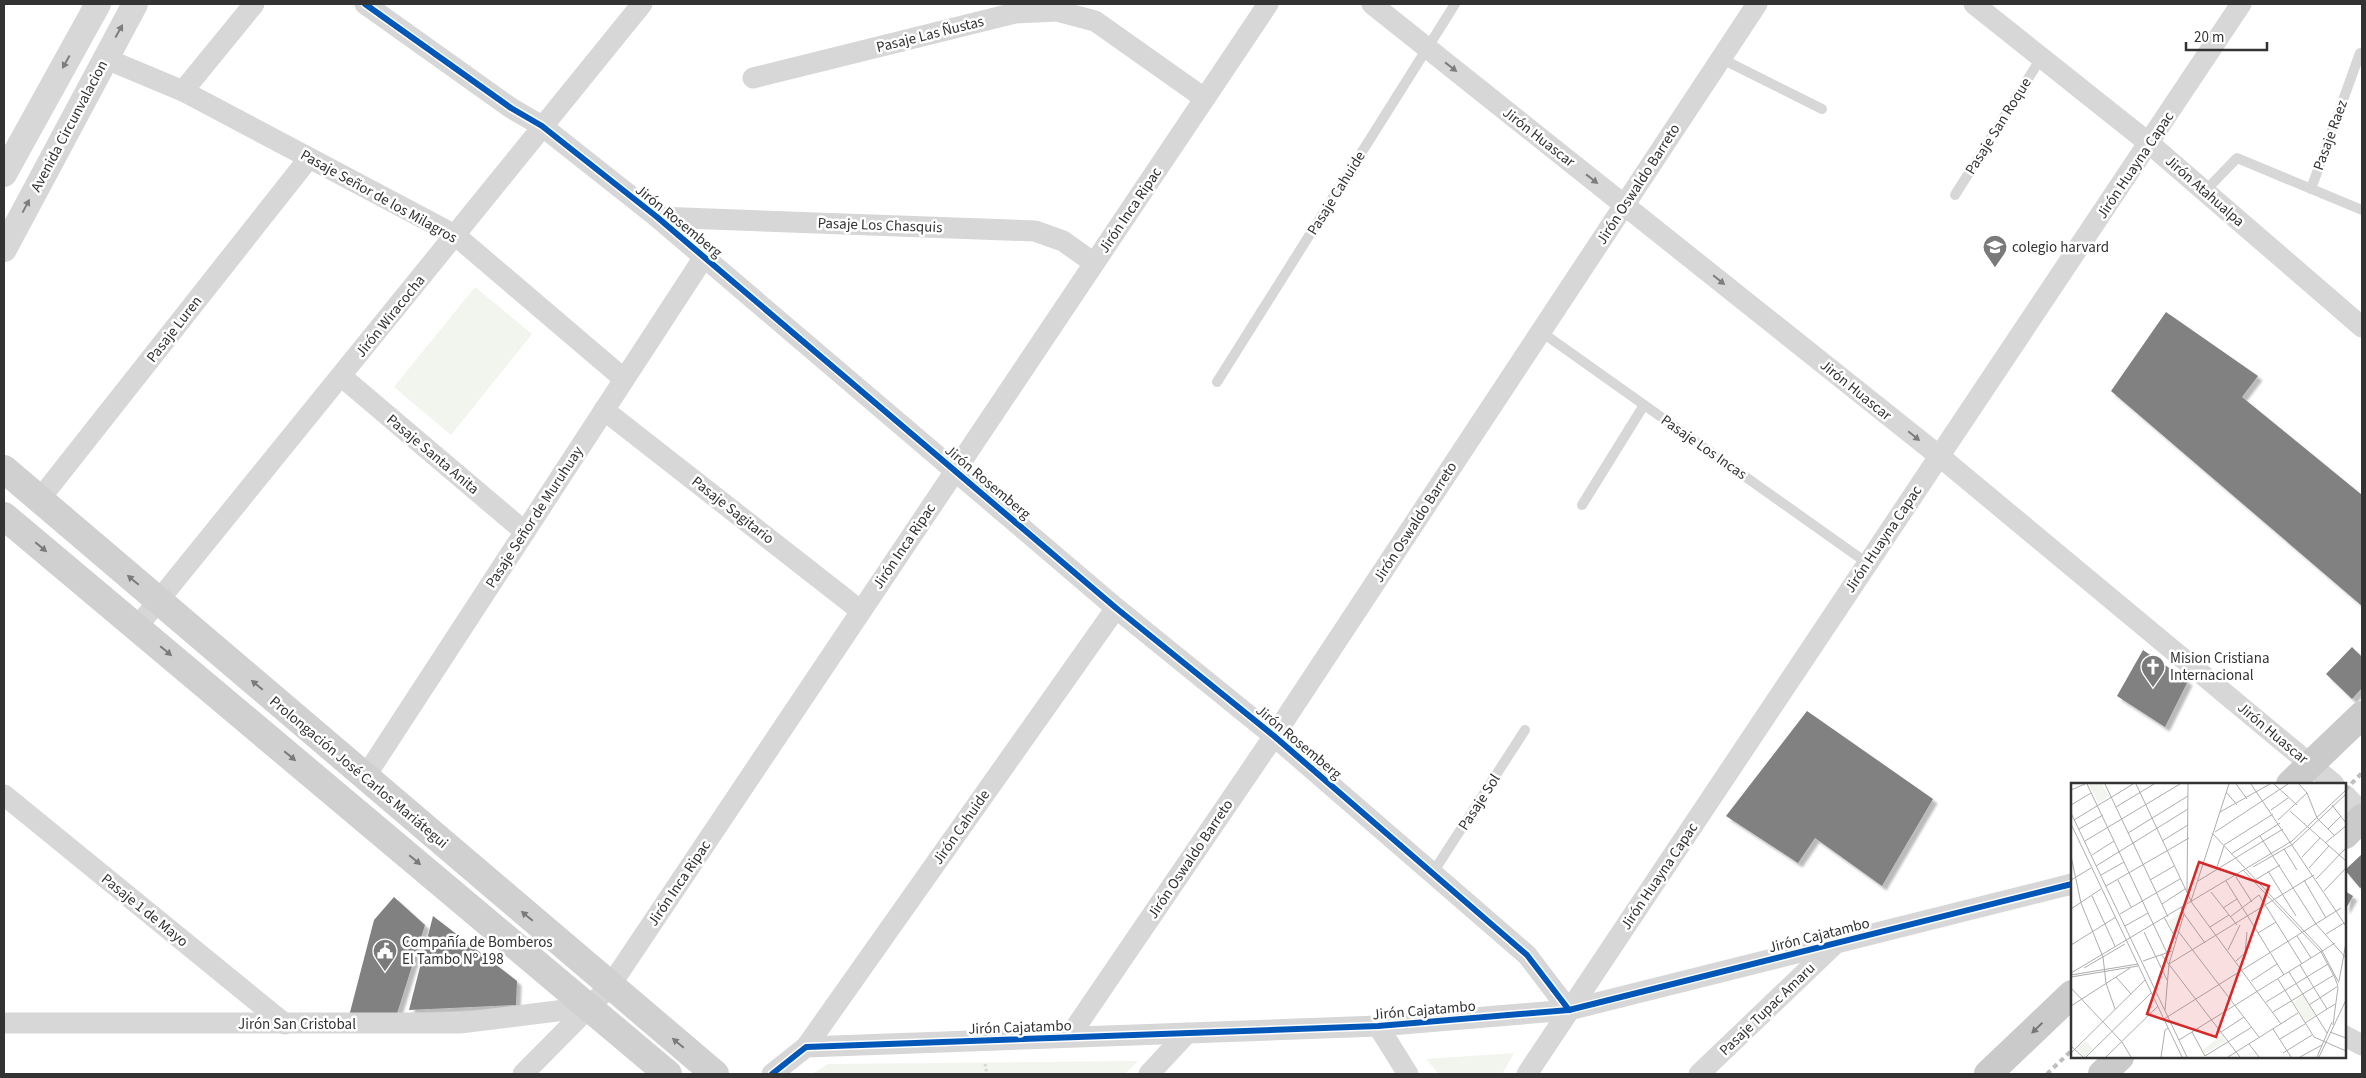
<svg xmlns="http://www.w3.org/2000/svg" width="2366" height="1078" font-family="'Source Sans 3',sans-serif">
	<defs>
		<filter id="shadow"><feDropShadow dx="4.5" dy="4.5" stdDeviation="1" flood-color="#0004"/></filter>
	</defs>
	<rect width="100%" height="100%" fill="#fff"/>
	<g fill="#f1f5ed">
		<path d="M 475,287 L 532,334 L 451,435 L 394,387 Z"/>
		<path d="M 1514,1053 L 1502,1074 L 1439,1074 L 1426,1059 Z"/>
		<path d="M 1138,1061 L 1125,1074 L 812,1074 L 828,1064 Z"/>
	</g>
	<g fill="#818181" filter="url(#shadow)">
		<path d="M 2166,312 L 2258,376 L 2242,397 L 2362,495 L 2362,606 L 2111,391 Z"/>
		<path d="M 2352,647 L 2362,657 L 2362,688 L 2352,699 L 2326,674 Z"/>
		<path d="M 2143,650 L 2188,681 L 2165,727 L 2117,696 Z"/>
		<path d="M 1807,711 L 1933,799 L 1882,886 L 1815,838 L 1798,863 L 1726,816 Z"/>
		<path d="M 2362,854 L 2362,887 L 2360,888 L 2345,870 Z"/>
		<path d="M 2345,891 L 2353,896 L 2345,910 Z"/>
		<path d="M 394,897 L 425,925 L 395,1020 L 348,1020 L 374,920 Z"/>
		<path d="M 433,916 L 517,981 L 516,1005 L 409,1010 Z"/>
	</g>
	<g fill="none" stroke-linecap="round" stroke-linejoin="round">
		<path stroke="#d6d6d6" stroke-width="3" stroke-dasharray="2.5 2.5" stroke-linecap="butt" d="M 985,1064 L 987,1074"/>
		<g stroke="#d7d7d7" stroke-width="10">
			<path d="M 1720,58 L 1822,109"/>
			<path d="M 2311,189 L 2360,53"/>
			<path d="M 2205,191 L 2237,158 L 2362,210"/>
			<path d="M 1955,195 L 2041,58"/>
			<path d="M 1540,331 L 1867,563"/>
			<path d="M 1217,382 L 1455,4"/>
			<path d="M 1582,505 L 1644,405"/>
			<path d="M 1432,874 L 1525,730"/>
		</g>
		<g stroke="#d7d7d7" stroke-width="21">
			<path d="M 365,4 L 511,108 L 542,126 L 657,217 L 1116,608 L 1274,736 L 1527,955 L 1569,1010"/>
			<path d="M 1372,4 L 1938,455 L 2334,784"/>
			<path d="M 1974,4 L 2150,144 L 2362,327"/>
			<path d="M 104,58 L 183,91 L 455,235 L 624,379"/>
			<path d="M 753,78 L 1015,13 L 1057,11 L 1095,21 L 1204,98"/>
			<path d="M 183,91 L 254,4"/>
			<path d="M 657,217 L 1035,231 L 1063,241 L 1094,263"/>
			<path d="M 341,376 L 525,532"/>
			<path d="M 604,410 L 861,611"/>
			<path d="M 39,500 L 309,158"/>
			<path d="M 137,627 L 642,4"/>
			<path d="M 365,777 L 704,257"/>
			<path d="M 4,795 L 285,1024"/>
			<path d="M 2345,795 L 2362,813"/>
			<path d="M 4,1023 L 460,1023 L 589,1007"/>
			<path d="M 1378,1026 L 1408,1074"/>
			<path d="M 2345,1036 L 2362,1045"/>
			<path d="M 1069,1037 L 1274,736 L 1757,4"/>
			<path d="M 806,1047 L 1116,608"/>
			<path d="M 523,1074 L 610,986 L 1268,4"/>
			<path d="M 772,1074 L 806,1047 L 1378,1026 L 1569,1010 L 2072,884"/>
			<path d="M 1149,1074 L 1187,1033"/>
			<path d="M 1527,1074 L 2241,4"/>
			<path d="M 1699,1074 L 1834,945"/>
		</g>
		<g stroke="#d7d7d7" stroke-width="26">
			<path d="M 4,174 L 98,4"/>
			<path d="M 4,249 L 135,4"/>
		</g>
		<g stroke="#d0d0d0" stroke-width="28">
			<path d="M 4,469 L 715,1074"/>
			<path d="M 4,516 L 668,1074"/>
		</g>
		<g stroke="#cacaca" stroke-width="28">
			<path d="M 2290,784 L 2362,715"/>
			<path d="M 2345,835 L 2362,818"/>
			<path d="M 1988,1074 L 2072,994"/>
			<path d="M 2102,1074 L 2120,1057"/>
		</g>
		<g stroke="#bebebe" stroke-width="4" stroke-dasharray="5 4" stroke-linecap="butt">
			<path d="M 2345,790 L 2362,773"/>
			<path d="M 2047,1074 L 2072,1050"/>
		</g>
		<defs>
			<g id="cycleway">
				<path d="M 365,4 L 511,108 L 542,126 L 657,217 L 1116,608 L 1274,736 L 1527,955 L 1569,1010"/>
				<path d="M 772,1074 L 806,1047 L 1378,1026 L 1569,1010 L 2072,884"/>
			</g>
		</defs>
		<use href="#cycleway" stroke="#fff" stroke-width="9"/>
		<use href="#cycleway" stroke="#0057b8" stroke-width="6"/>
	</g>
	<defs><path id="oneway-solid" d="M-6-.8H1V-3.2L6.5 0L1 3.2V.8H-6Z" transform="scale(1.25)"/></defs>
	<g fill="#7d7d7d">
		<use href="#oneway-solid" transform="translate(119 31) rotate(-61)"/>
		<use href="#oneway-solid" transform="translate(66 62) rotate(119)"/>
		<use href="#oneway-solid" transform="translate(1451 67) rotate(38)"/>
		<use href="#oneway-solid" transform="translate(1592 179) rotate(38)"/>
		<use href="#oneway-solid" transform="translate(26 206) rotate(-62)"/>
		<use href="#oneway-solid" transform="translate(1719 280) rotate(39)"/>
		<use href="#oneway-solid" transform="translate(1914 436) rotate(39)"/>
	</g>
	<g fill="#7a7a7a">
		<use href="#oneway-solid" transform="translate(41 547) rotate(40)"/>
		<use href="#oneway-solid" transform="translate(133 580) rotate(-140)"/>
		<use href="#oneway-solid" transform="translate(166 651) rotate(40)"/>
		<use href="#oneway-solid" transform="translate(257 685) rotate(-140)"/>
		<use href="#oneway-solid" transform="translate(290 756) rotate(40)"/>
		<use href="#oneway-solid" transform="translate(415 860) rotate(40)"/>
		<use href="#oneway-solid" transform="translate(527 916) rotate(-140)"/>
		<use href="#oneway-solid" transform="translate(678 1043) rotate(-140)"/>
	</g>
	<use fill="#777" href="#oneway-solid" transform="translate(2037 1028) rotate(136)"/>
	<defs>
		<symbol id="school-pin" viewBox="-11 -11 22 30"><path d="M0 17L-7.5 6A9.5 9.5 0 1 1 7.5 6Z" fill="#7a7a7a" stroke="#fff"/><path d="M0-5L7-2L0 1L-7-2ZM-4 1L0 2.5L4 1V4Q0 6-4 4Z" fill="#fff"/></symbol>
		<symbol id="church-pin" viewBox="-11 -11 22 30"><path d="M0 17L-7.5 6A9.5 9.5 0 1 1 7.5 6Z" fill="#7a7a7a" stroke="#fff"/><path d="M-1.2-6h2.4v3.5h3.3v2.4h-3.3V6h-2.4V-.1h-3.3v-2.4h3.3Z" fill="#fff"/></symbol>
		<symbol id="civic-pin" viewBox="-11 -11 22 30"><path d="M0 17L-7.5 6A9.5 9.5 0 1 1 7.5 6Z" fill="#7a7a7a" stroke="#fff"/><path d="M-.6-6.5H3V-4.5H.6V-3L4-1V1h2V6H-6V1h2V-1L-.6-3ZM-1.2 2.5V6h2.4V2.5Z" fill="#fff"/></symbol>
	</defs>
	<g fill-rule="evenodd">
		<use href="#school-pin" x="1981" y="233" width="28" height="38"/>
		<use href="#church-pin" x="2139" y="653" width="28" height="38"/>
		<use href="#civic-pin" x="371" y="937" width="28" height="38"/>
	</g>
	<g text-anchor="middle" stroke-width="5" stroke-linejoin="round" paint-order="stroke">
		<g font-size="15" fill="#333" stroke="#fff">
			<text transform="translate(930 34) rotate(-14)" y="5">Pasaje Las Ñustas</text>
			<text transform="translate(69 126) rotate(-62)" y="5">Avenida Circunvalacion</text>
			<text transform="translate(1998 126) rotate(-58)" y="5">Pasaje San Roque</text>
			<text transform="translate(2330 135) rotate(-70)" y="5">Pasaje Raez</text>
			<text transform="translate(1539 137) rotate(38)" y="5">Jirón Huascar</text>
			<text transform="translate(2135 165) rotate(-56)" y="5">Jirón Huayna Capac</text>
			<text transform="translate(1638 184) rotate(-57)" y="5">Jirón Oswaldo Barreto</text>
			<text transform="translate(2205 191) rotate(41)" y="5">Jirón Atahualpa</text>
			<text transform="translate(1336 193) rotate(-58)" y="5">Pasaje Cahuide</text>
			<text transform="translate(379 196) rotate(29)" y="5">Pasaje Señor de los Milagros</text>
			<text transform="translate(1130 210) rotate(-56)" y="5">Jirón Inca Ripac</text>
			<text transform="translate(679 221) rotate(39)" y="5">Jirón Rosemberg</text>
			<text transform="translate(880 225) rotate(2)" y="5">Pasaje Los Chasquis</text>
			<text transform="translate(390 316) rotate(-51)" y="5">Jirón Wiracocha</text>
			<text transform="translate(174 329) rotate(-52)" y="5">Pasaje Luren</text>
			<text transform="translate(1856 390) rotate(39)" y="5">Jirón Huascar</text>
			<text transform="translate(1704 447) rotate(35)" y="5">Pasaje Los Incas</text>
			<text transform="translate(433 454) rotate(40)" y="5">Pasaje Santa Anita</text>
			<text transform="translate(988 482) rotate(40)" y="5">Jirón Rosemberg</text>
			<text transform="translate(733 510) rotate(38)" y="5">Pasaje Sagitario</text>
			<text transform="translate(534 517) rotate(-57)" y="5">Pasaje Señor de Muruhuay</text>
			<text transform="translate(1415 522) rotate(-57)" y="5">Jirón Oswaldo Barreto</text>
			<text transform="translate(1883 539) rotate(-56)" y="5">Jirón Huayna Capac</text>
			<text transform="translate(904 546) rotate(-56)" y="5">Jirón Inca Ripac</text>
			<text transform="translate(2273 733) rotate(40)" y="5">Jirón Huascar</text>
			<text transform="translate(1299 742) rotate(40)" y="5">Jirón Rosemberg</text>
			<text transform="translate(359 772) rotate(40)" y="5">Prolongación José Carlos Mariátegui</text>
			<text transform="translate(1479 802) rotate(-57)" y="5">Pasaje Sol</text>
			<text transform="translate(961 827) rotate(-55)" y="5">Jirón Cahuide</text>
			<text transform="translate(1190 859) rotate(-56)" y="5">Jirón Oswaldo Barreto</text>
			<text transform="translate(1659 876) rotate(-56)" y="5">Jirón Huayna Capac</text>
			<text transform="translate(679 883) rotate(-56)" y="5">Jirón Inca Ripac</text>
			<text transform="translate(145 910) rotate(39)" y="5">Pasaje 1 de Mayo</text>
			<text transform="translate(1819 935) rotate(-14)" y="5">Jirón Cajatambo</text>
			<text transform="translate(1767 1009) rotate(-44)" y="5">Pasaje Tupac Amaru</text>
			<text transform="translate(1424 1010) rotate(-5)" y="5">Jirón Cajatambo</text>
			<text x="297" y="1029">Jirón San Cristobal</text>
			<text transform="translate(1020 1027) rotate(-2)" y="5">Jirón Cajatambo</text>
		</g>
		<g font-size="15" fill="#333" stroke="#fff" text-anchor="start">
			<text x="2012" y="252">colegio harvard</text>
			<text x="2170" y="663">Mision Cristiana<tspan x="2170" dy="17">Internacional</tspan></text>
			<text x="402" y="947">Compañía de Bomberos<tspan x="402" dy="17">El Tambo Nº 198</tspan></text>
		</g>
	</g>
	<g transform="translate(2071 783)">
		<rect width="275" height="275" fill="#fff"/>
		<path d="M 18,1 L 31,1 L 38,13 L 27,20 ZM 110,130 L 111,132 L 104,152 L 97,138 ZM 232,212 L 237,221 L 234,224 L 238,222 L 244,232 L 234,238 L 223,219 ZM 151,252 L 155,258 L 134,271 L 132,267 ZM 15,258 L 22,266 L 14,274 L 6,266 Z" fill="#f1f5ed"/>
		<path fill="none" stroke="#adadad" stroke-width="1" d="M 16,1 L 96,170M 34,1 L 97,134M 65,1 L 121,120 L 210,241M 165,1 L 176,16M 180,1 L 275,143M 203,1 L 226,22M 228,1 L 236,10 L 246,35 L 263,52M 0,7 L 14,1M 155,9 L 166,22M 0,22 L 20,10M 261,22 L 275,40M 45,24 L 83,1M 200,27 L 217,15M 219,28 L 275,78M 149,29 L 199,1M 0,30 L 116,274M 3,37 L 62,1M 207,37 L 236,10M 0,41 L 111,274M 8,46 L 32,32M 257,46 L 270,33M 144,49 L 217,1M 57,50 L 117,13M 142,51 L 250,166 L 268,200M 189,53 L 245,141 L 275,175M 14,58 L 109,1M 91,58 L 117,42M 254,60 L 275,43M 153,62 L 202,31M 213,66 L 226,87M 160,71 L 209,40M 21,72 L 43,58M 0,73 L 10,120 L 32,174 L 35,200 L 44,226M 231,74 L 249,55M 25,83 L 117,26M 146,84 L 153,63M 182,84 L 222,61 L 275,11M 238,85 L 258,63M 172,87 L 250,169 L 263,193 L 267,203 L 238,222M 197,88 L 225,133M 30,92 L 53,79M 165,94 L 181,119M 245,96 L 275,65M 0,97 L 20,85M 47,97 L 60,124M 79,97 L 103,83M 184,97 L 209,82M 233,97 L 255,135M 127,98 L 212,46M 155,98 L 213,192M 35,103 L 118,55M 253,108 L 275,85M 116,109 L 117,1M 140,109 L 166,142M 188,112 L 231,181M 21,113 L 44,163M 120,118 L 158,1M 91,121 L 114,106M 152,125 L 166,116M 0,126 L 30,106M 49,131 L 109,96M 113,131 L 134,160M 93,134 L 105,156M 159,134 L 188,112M 54,143 L 77,130M 139,144 L 158,132M 107,148 L 188,254M 73,149 L 96,197M 187,150 L 205,139M 255,151 L 273,140M 226,153 L 240,175M 0,162 L 45,134M 157,167 L 169,142M 90,171 L 169,274M 72,178 L 101,168M 165,178 L 174,170 L 176,149M 98,181 L 243,92M 229,182 L 256,226M 13,185 L 54,161M 218,189 L 256,250M 0,190 L 221,58 L 275,7M 0,192 L 67,181M 0,194 L 67,183M 45,194 L 60,211M 207,196 L 243,254 L 275,268M 180,198 L 206,181M 268,198 L 275,160M 0,205 L 51,259 L 60,274M 195,219 L 257,181M 0,223 L 59,185M 94,227 L 98,181 L 113,131 L 110,124M 202,229 L 263,192M 93,236 L 270,125M 234,240 L 264,221M 262,242 L 267,204M 202,246 L 220,274M 121,249 L 134,273M 150,249 L 173,234M 259,249 L 275,255M 209,256 L 234,241M 108,257 L 264,160M 178,261 L 188,274M 0,263 L 12,274M 0,270 L 74,197M 212,270 L 241,252M 134,273 L 181,244M 15,274 L 80,210M 35,274 L 87,223M 90,274 L 94,247 L 97,245M 157,274 L 227,230M 229,274 L 251,262M 246,274 L 261,239M 248,274 L 275,217"/>
		<path fill="#d62828" fill-opacity="0.15" stroke="#d62828" stroke-width="2.5" d="M 128,79 L 198,103 L 145,254 L 76,231 Z"/>
		<rect width="275" height="275" fill="none" stroke="#333" stroke-width="2.5"/>
	</g>
	<rect width="2366" height="1078" fill="none" stroke="#333333" stroke-width="10"/>
	<path d="M2186 42v8h81v-8" fill="none" stroke="#333333" stroke-width="2.5"/>
	<text x="2194" y="42" font-size="15" fill="#333333" stroke="#ffffff" stroke-width="4" paint-order="stroke">20 m</text>
</svg>
